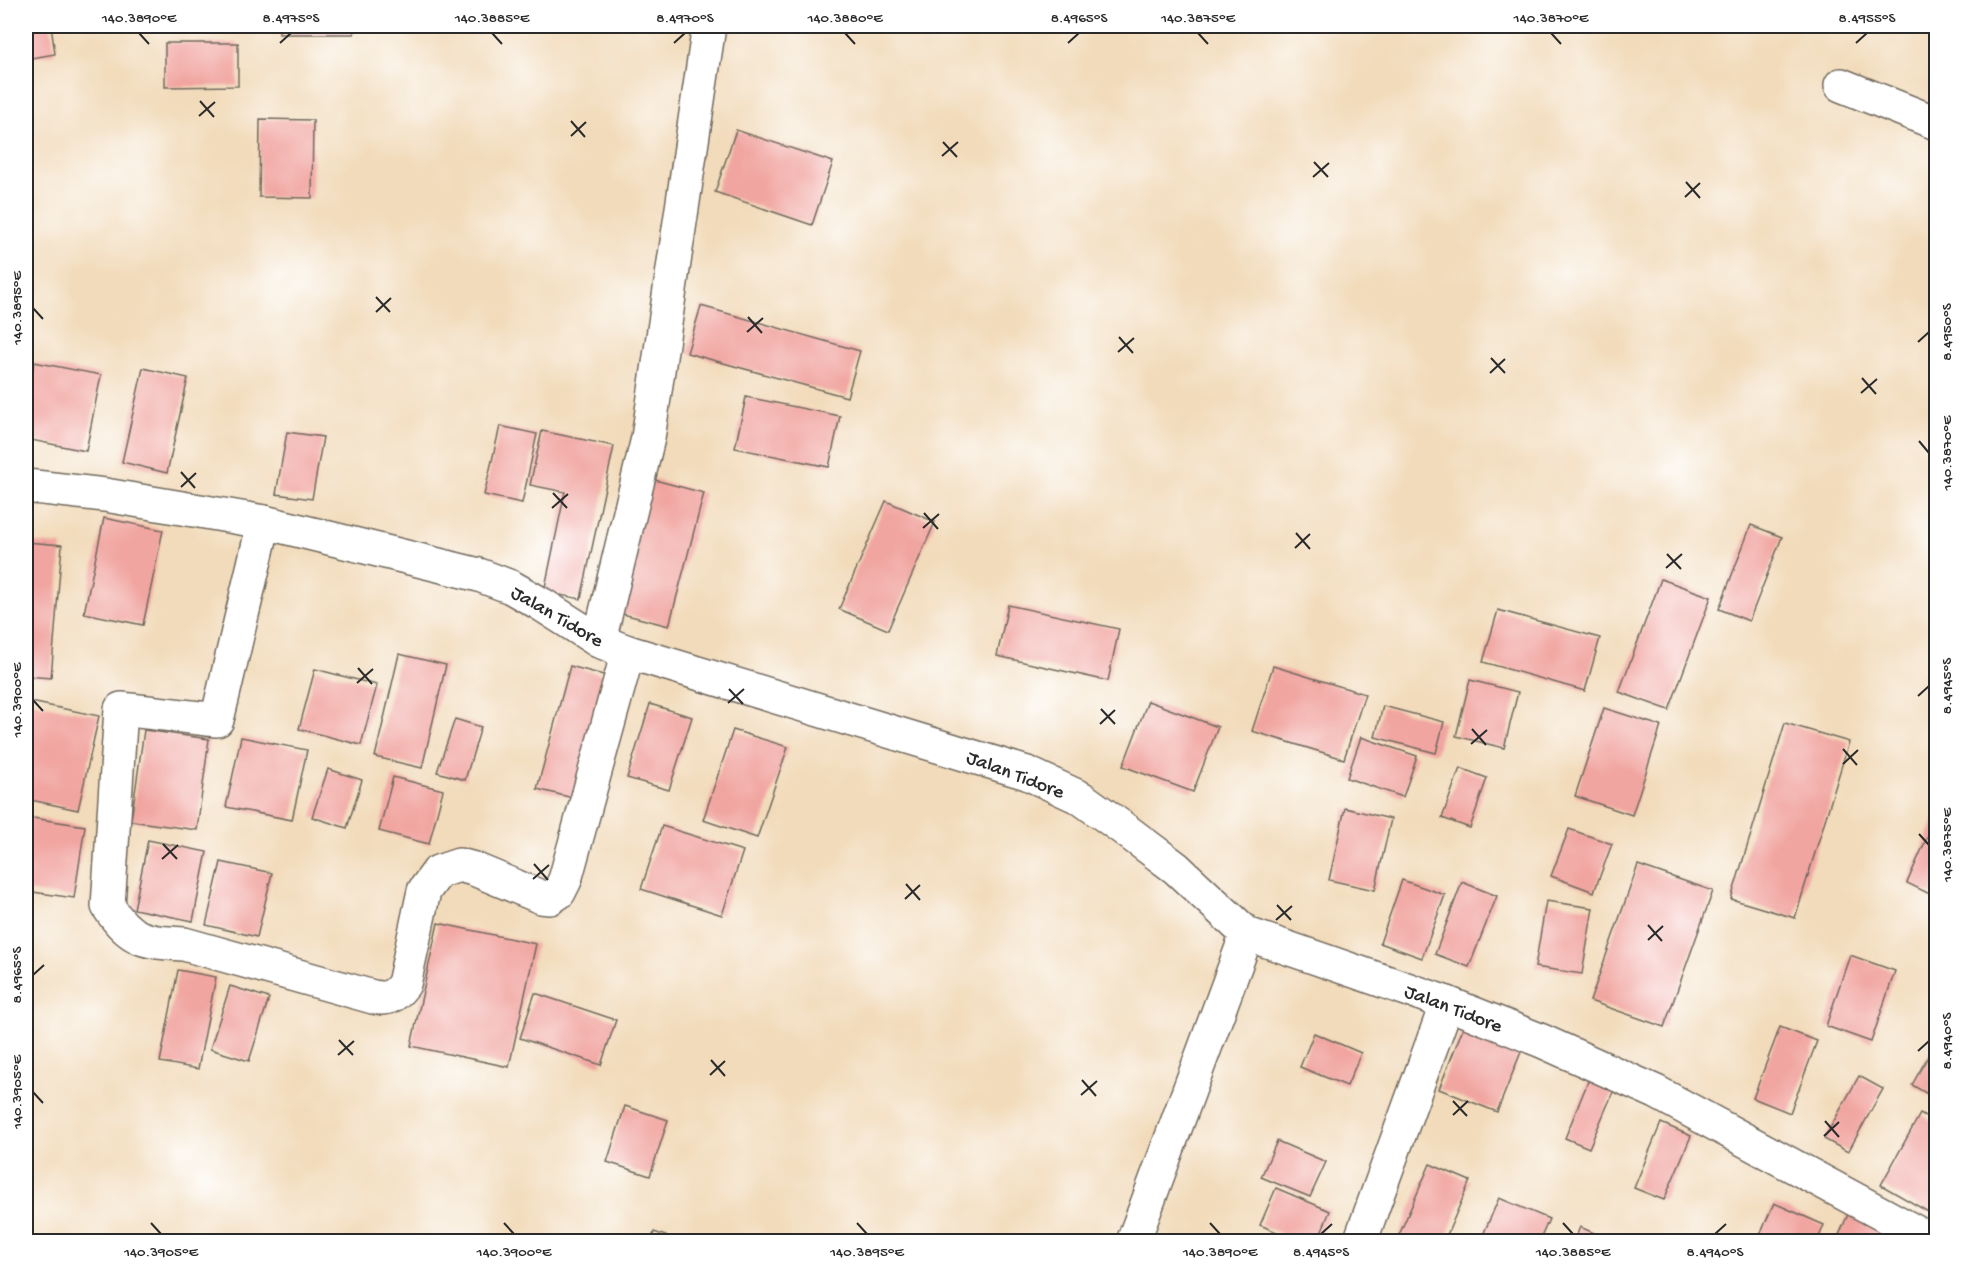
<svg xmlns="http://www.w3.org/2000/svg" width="1962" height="1267" font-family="'Gochi Hand',sans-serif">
	<rect width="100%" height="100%" fill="#fff"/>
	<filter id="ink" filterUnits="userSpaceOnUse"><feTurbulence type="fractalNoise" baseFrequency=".0167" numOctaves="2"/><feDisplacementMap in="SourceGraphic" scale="12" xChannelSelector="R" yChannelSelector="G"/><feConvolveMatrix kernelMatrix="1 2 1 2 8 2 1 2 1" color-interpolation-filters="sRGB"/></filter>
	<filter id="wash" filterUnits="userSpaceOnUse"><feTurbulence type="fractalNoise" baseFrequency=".008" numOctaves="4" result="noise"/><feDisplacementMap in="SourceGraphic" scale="24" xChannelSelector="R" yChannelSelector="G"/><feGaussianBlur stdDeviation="1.35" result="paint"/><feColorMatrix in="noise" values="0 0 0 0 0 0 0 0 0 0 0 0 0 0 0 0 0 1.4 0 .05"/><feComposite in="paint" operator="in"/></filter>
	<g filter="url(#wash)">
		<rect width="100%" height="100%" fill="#f2dbbb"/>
		<g id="blocks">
			<g fill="#f1a5a0">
				<path d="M 26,26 L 51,26 L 55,54 L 26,59 Z"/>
				<rect x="279" y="26" width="75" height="8"/>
				<path d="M 165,43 L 238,43 L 238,86 L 165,87 Z"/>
				<path d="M 260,119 L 313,120 L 312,198 L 259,197 Z"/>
				<path d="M 736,130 L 833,162 L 812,225 L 715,192 Z"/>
				<path d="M 701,306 L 860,351 L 847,397 L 687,353 Z"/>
				<path d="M 34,362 L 101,375 L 86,451 L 26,439 L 26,403 Z"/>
				<path d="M 143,368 L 188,378 L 167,473 L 122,462 Z"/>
				<path d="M 746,397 L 840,416 L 829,467 L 735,448 Z"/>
				<path d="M 500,426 L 537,434 L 522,503 L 484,495 Z"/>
				<path d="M 542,431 L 614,446 L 581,599 L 544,592 L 565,492 L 530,485 Z"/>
				<path d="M 287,432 L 323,437 L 312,499 L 276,494 Z"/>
				<path d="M 651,479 L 704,493 L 669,626 L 615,612 Z"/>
				<path d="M 886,501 L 935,522 L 888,630 L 839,609 Z"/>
				<path d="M 104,518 L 163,530 L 143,625 L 84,613 Z"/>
				<path d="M 1751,525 L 1782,537 L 1749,621 L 1719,609 Z"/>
				<path d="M 26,542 L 62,545 L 51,678 L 26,676 Z"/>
				<path d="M 1661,579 L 1711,597 L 1669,710 L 1619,692 Z"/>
				<path d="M 1008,605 L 1119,629 L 1108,681 L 997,656 Z"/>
				<path d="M 1498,610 L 1600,638 L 1585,691 L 1483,662 Z"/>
				<path d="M 399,654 L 446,665 L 422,768 L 375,757 Z"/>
				<path d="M 570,666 L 611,677 L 577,799 L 537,789 Z"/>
				<path d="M 1273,666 L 1365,694 L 1344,759 L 1252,731 Z"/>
				<path d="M 315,669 L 377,685 L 361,745 L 299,729 Z"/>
				<path d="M 1470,680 L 1518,692 L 1504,748 L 1456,736 Z"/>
				<path d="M 26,701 L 99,716 L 78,810 L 26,799 Z"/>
				<path d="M 1148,701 L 1218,727 L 1193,792 L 1123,766 Z"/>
				<path d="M 650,704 L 692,717 L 669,790 L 627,778 Z"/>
				<path d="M 1383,706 L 1444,722 L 1436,753 L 1375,737 Z"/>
				<path d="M 1604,708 L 1661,726 L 1632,815 L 1575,796 Z"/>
				<path d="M 455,719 L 481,727 L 465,780 L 437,772 Z"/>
				<path d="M 1785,723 L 1849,742 L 1795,918 L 1731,899 Z"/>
				<path d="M 144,730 L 209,739 L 197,830 L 131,821 Z"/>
				<path d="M 733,730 L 788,747 L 757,838 L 703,820 Z"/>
				<path d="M 241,737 L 307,750 L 292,820 L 226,807 Z"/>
				<path d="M 1361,737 L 1417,756 L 1403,797 L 1347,778 Z"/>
				<path d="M 1460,768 L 1487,778 L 1470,828 L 1442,818 Z"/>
				<path d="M 328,769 L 362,780 L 347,828 L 312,817 Z"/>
				<path d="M 393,777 L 443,790 L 429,844 L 379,831 Z"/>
				<path d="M 1345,808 L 1391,819 L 1375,890 L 1329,880 Z"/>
				<path d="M 26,817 L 85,826 L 74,898 L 26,891 Z"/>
				<path d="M 1936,817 L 1936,897 L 1907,883 Z"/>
				<path d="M 662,826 L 743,851 L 722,915 L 641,889 Z"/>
				<path d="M 1569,829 L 1612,844 L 1594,892 L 1551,876 Z"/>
				<path d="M 148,840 L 207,852 L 193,921 L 134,909 Z"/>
				<path d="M 221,862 L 272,873 L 257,937 L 206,925 Z"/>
				<path d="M 1638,865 L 1713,891 L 1664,1027 L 1590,1001 Z"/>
				<path d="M 1402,880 L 1445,895 L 1422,958 L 1380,943 Z"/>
				<path d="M 1462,882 L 1497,896 L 1469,967 L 1435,954 Z"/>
				<path d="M 1546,901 L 1593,908 L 1582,974 L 1535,967 Z"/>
				<path d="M 438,923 L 536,944 L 509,1067 L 411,1046 Z"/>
				<path d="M 1850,955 L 1895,971 L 1871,1042 L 1826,1026 Z"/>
				<path d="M 178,970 L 216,977 L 198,1069 L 160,1062 Z"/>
				<path d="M 230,986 L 269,998 L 249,1061 L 210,1049 Z"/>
				<path d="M 535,993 L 616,1020 L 601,1065 L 520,1038 Z"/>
				<path d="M 1465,1023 L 1523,1047 L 1497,1112 L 1439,1089 Z"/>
				<path d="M 1780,1027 L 1817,1041 L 1790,1113 L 1753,1098 Z"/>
				<path d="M 1314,1033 L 1361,1053 L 1347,1086 L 1300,1067 Z"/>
				<path d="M 1936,1042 L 1936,1099 L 1912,1085 Z"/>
				<path d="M 1859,1076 L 1883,1089 L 1848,1152 L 1824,1139 Z"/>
				<path d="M 1589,1079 L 1614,1090 L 1589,1148 L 1565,1138 Z"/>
				<path d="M 625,1106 L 668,1120 L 650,1176 L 607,1162 Z"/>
				<path d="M 1920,1114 L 1936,1123 L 1936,1201 L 1930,1213 L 1881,1185 Z"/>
				<path d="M 1661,1123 L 1691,1136 L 1664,1200 L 1634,1188 Z"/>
				<path d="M 1277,1141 L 1326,1162 L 1310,1197 L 1261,1177 Z"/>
				<path d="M 1430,1164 L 1470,1181 L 1444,1242 L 1396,1242 Z"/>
				<path d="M 1276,1188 L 1330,1211 L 1317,1242 L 1301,1242 L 1260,1225 Z"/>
				<path d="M 1499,1198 L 1549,1219 L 1539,1242 L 1480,1242 Z"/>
				<path d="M 1774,1203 L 1824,1225 L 1817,1242 L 1757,1242 Z"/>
				<path d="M 1849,1212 L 1890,1230 L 1885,1242 L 1836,1242 Z"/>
				<path d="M 1580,1227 L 1613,1241 L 1613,1242 L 1574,1242 Z"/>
				<path d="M 654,1232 L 680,1241 L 680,1242 L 651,1242 Z"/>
			</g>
		</g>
	</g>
	<g filter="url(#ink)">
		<use href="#blocks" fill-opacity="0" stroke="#71695d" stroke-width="1.5"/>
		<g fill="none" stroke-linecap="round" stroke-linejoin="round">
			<defs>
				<g id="minor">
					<path d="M 1841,85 L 1936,123"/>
					<path d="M 26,486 L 105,495 L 264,522 L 479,575 L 511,587 L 541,604 L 599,641 L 628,652 L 1027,773 L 1081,798 L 1124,829 L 1176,868 L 1247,934 L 1447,1003 L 1542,1041 L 1656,1092 L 1934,1242"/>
					<path d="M 264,522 L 217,720 L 121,709 L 108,906 C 130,941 145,942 184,944 L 373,997 C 388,1000 395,996 404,984 L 424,891 L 438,872 L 459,865 L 474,869 L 541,897 L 550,898 L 559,892 L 565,880 L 628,652"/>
					<path d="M 599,641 L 648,438 L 709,26"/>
					<path d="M 1133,1242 L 1247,934"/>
					<path d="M 1360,1242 L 1447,1003"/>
				</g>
			</defs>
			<use href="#minor" stroke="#71695d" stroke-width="36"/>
			<use href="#minor" stroke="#fff" stroke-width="33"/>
		</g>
	</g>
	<path fill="none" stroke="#2b2b2b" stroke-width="2" d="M 139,33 L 149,44M 492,33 L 502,44M 845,33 L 855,44M 1198,33 L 1208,44M 1551,33 L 1561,44M 280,43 L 291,33M 674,43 L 685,33M 1068,43 L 1079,33M 1856,43 L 1867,33M 200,101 L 214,117M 199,116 L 215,102M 571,121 L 585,137M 571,136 L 586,122M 943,142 L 957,157M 942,156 L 958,142M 1314,162 L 1328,177M 1313,177 L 1329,163M 1686,182 L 1700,198M 1685,197 L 1700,183M 376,297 L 390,312M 33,308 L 43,319M 376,312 L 391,298M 748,317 L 762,333M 747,332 L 763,318M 1119,337 L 1133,353M 1918,342 L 1929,332M 1118,352 L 1134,338M 1491,358 L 1505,373M 1490,373 L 1505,359M 1862,378 L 1876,394M 1861,393 L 1877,379M 1919,441 L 1929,453M 181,472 L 195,488M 181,487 L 196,473M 553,493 L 567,508M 552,508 L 568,494M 924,513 L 938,529M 923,528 L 939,514M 1296,533 L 1310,549M 1295,548 L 1310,534M 1667,554 L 1681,569M 1666,568 L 1682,554M 358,668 L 372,684M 357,683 L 373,669M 729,689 L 743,704M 1918,696 L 1929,686M 33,700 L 43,711M 728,703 L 744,689M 1101,709 L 1115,724M 1100,724 L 1115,710M 1472,729 L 1486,745M 1471,744 L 1487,730M 1843,749 L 1857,765M 1843,764 L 1858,750M 1919,834 L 1929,845M 163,844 L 177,859M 162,859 L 178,845M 534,864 L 548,880M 533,879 L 549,865M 906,884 L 920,900M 905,899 L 920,885M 1277,905 L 1291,920M 1276,920 L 1292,906M 1648,925 L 1662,941M 1648,940 L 1663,926M 33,975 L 44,965M 339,1040 L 353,1055M 1918,1051 L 1929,1041M 338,1055 L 354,1041M 711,1060 L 725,1076M 710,1075 L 725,1061M 1082,1080 L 1096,1096M 33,1092 L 43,1103M 1081,1095 L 1097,1081M 1453,1101 L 1467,1116M 1453,1115 L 1468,1101M 1825,1121 L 1839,1137M 1824,1136 L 1839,1122M 151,1223 L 161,1234M 504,1223 L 514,1234M 857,1223 L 867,1234M 1210,1223 L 1220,1234M 1563,1223 L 1573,1234M 1321,1234 L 1332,1224M 1715,1234 L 1726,1224"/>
	<g text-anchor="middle" stroke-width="5" stroke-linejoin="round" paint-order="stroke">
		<g font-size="20" fill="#2b2b2b" stroke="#fff">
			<text transform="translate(558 615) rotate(30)" y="7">Jalan Tidore</text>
			<text transform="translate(1016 773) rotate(21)" y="7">Jalan Tidore</text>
			<text transform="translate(1454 1007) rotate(21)" y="7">Jalan Tidore</text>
		</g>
	</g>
	<rect width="1962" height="1267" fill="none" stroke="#fff" stroke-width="66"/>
	<rect x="33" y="33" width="1896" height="1201" fill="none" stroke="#2b2b2b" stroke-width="2"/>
	<g font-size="15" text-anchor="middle" fill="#2b2b2b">
		<text x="139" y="22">140.3890°E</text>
		<text x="291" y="22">8.4975°S</text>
		<text x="492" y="22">140.3885°E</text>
		<text x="685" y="22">8.4970°S</text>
		<text x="845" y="22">140.3880°E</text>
		<text x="1079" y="22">8.4965°S</text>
		<text x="1198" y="22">140.3875°E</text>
		<text x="1551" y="22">140.3870°E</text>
		<text x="1867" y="22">8.4955°S</text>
		<text transform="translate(16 308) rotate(-90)" y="5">140.3895°E</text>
		<text transform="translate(1946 332) rotate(-90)" y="5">8.4950°S</text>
		<text transform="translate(1946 453) rotate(-90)" y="5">140.3870°E</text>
		<text transform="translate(1946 686) rotate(-90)" y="5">8.4945°S</text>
		<text transform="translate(16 700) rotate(-90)" y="5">140.3900°E</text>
		<text transform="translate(1946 845) rotate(-90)" y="5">140.3875°E</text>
		<text transform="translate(16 975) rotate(-90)" y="5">8.4965°S</text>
		<text transform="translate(1946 1041) rotate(-90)" y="5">8.4940°S</text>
		<text transform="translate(16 1092) rotate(-90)" y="5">140.3905°E</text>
		<text x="161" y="1256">140.3905°E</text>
		<text x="514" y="1256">140.3900°E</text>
		<text x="867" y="1256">140.3895°E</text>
		<text x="1220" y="1256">140.3890°E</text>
		<text x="1321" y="1256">8.4945°S</text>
		<text x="1573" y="1256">140.3885°E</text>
		<text x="1715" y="1256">8.4940°S</text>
	</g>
</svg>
